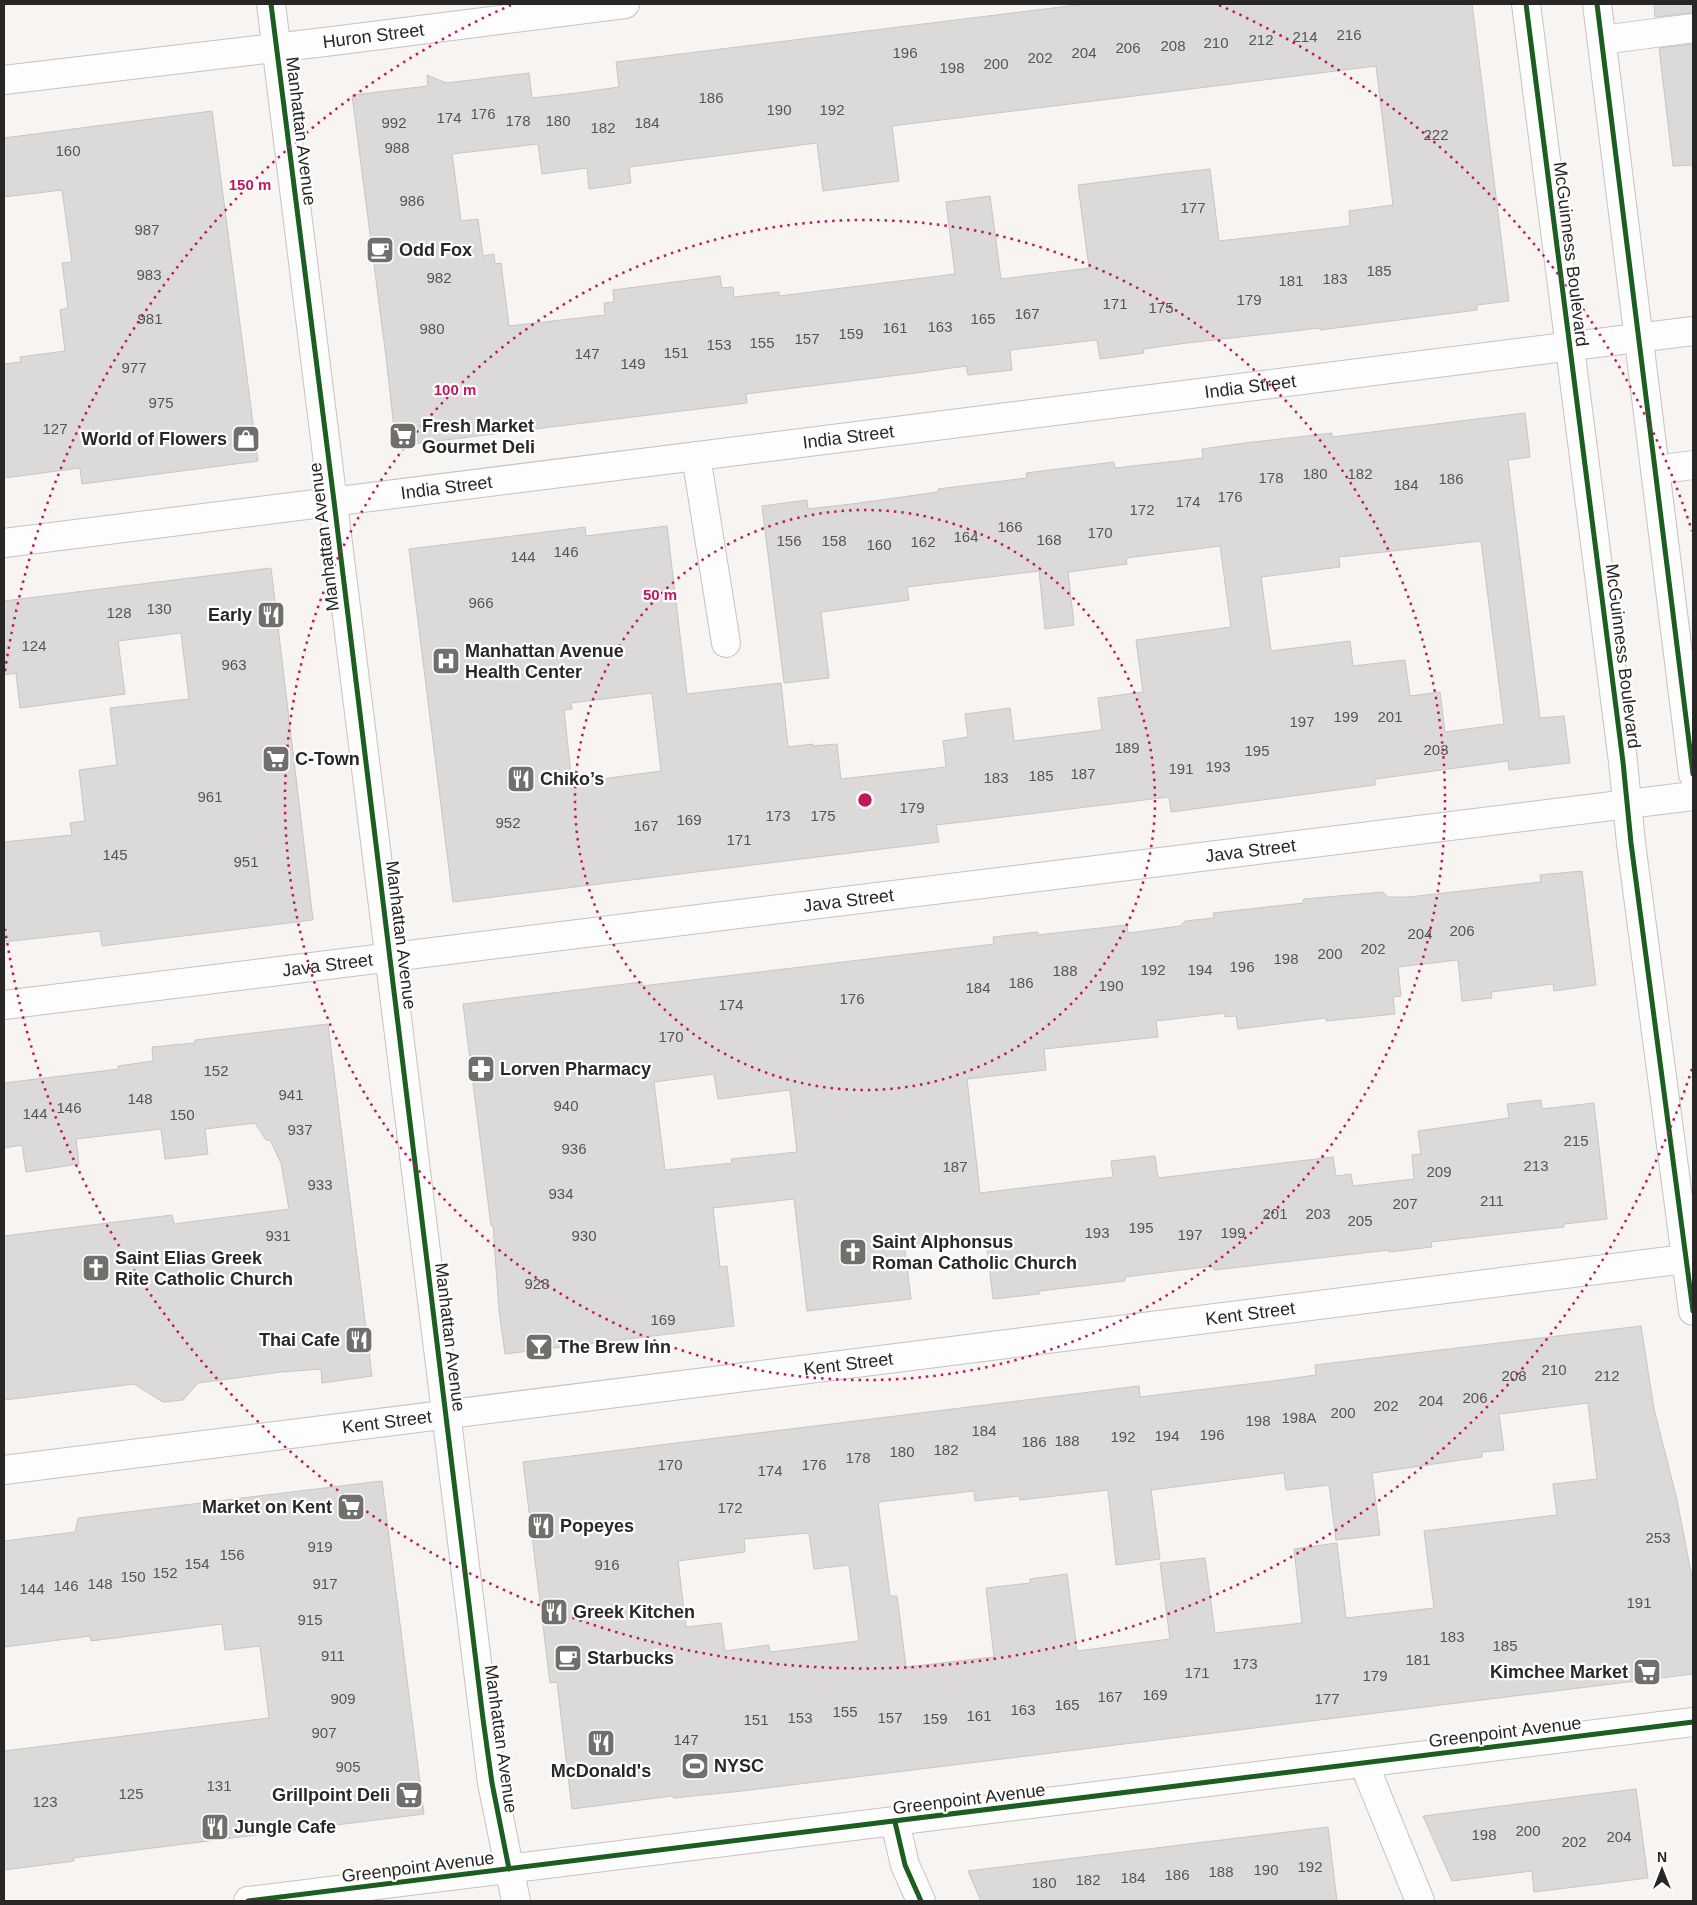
<svg xmlns="http://www.w3.org/2000/svg" width="1697" height="1905" font-family="Helvetica,sans-serif">
	<rect width="100%" height="100%" fill="#f7f4f1"/>
	<g fill="#dcdad9" stroke="#c8c6c4" fill-rule="evenodd">
		<path d="M 1085,4 L 1472,4 L 1509,301 L 1477,305 L 1477,310 L 1320,330 L 1320,328 L 1187,343 L 1143,349 L 1144,353 L 1100,359 L 1097,340 L 1010,350 L 1012,370 L 968,375 L 966,366 L 923,372 L 746,394 L 747,403 L 396,446 L 386,357 L 352,95 L 428,86 L 427,75 L 446,83 L 529,73 L 532,98 L 577,93 L 619,87 L 616,62 ZM 1376,66 L 1393,205 L 1349,211 L 1350,226 L 1219,241 L 1210,169 L 1166,174 L 1078,185 L 1089,268 L 1001,279 L 990,196 L 946,202 L 955,274 L 779,296 L 779,292 L 734,297 L 733,287 L 722,288 L 720,276 L 613,290 L 614,302 L 604,303 L 605,315 L 509,326 L 501,263 L 495,264 L 494,254 L 483,256 L 478,219 L 461,221 L 452,154 L 538,144 L 542,174 L 587,168 L 589,189 L 631,183 L 629,167 L 817,143 L 823,191 L 899,181 L 892,126 Z"/>
		<path d="M 1654,4 L 1693,4 L 1693,13 L 1655,17 Z"/>
		<path d="M 1693,44 L 1693,165 L 1673,166 L 1659,48 Z"/>
		<path d="M 212,111 L 258,461 L 82,484 L 80,468 L 4,478 L 4,364 L 21,362 L 20,357 L 65,351 L 60,310 L 68,308 L 62,263 L 72,262 L 62,190 L 4,197 L 4,138 Z"/>
		<path d="M 1525,413 L 1530,457 L 1508,460 L 1540,718 L 1564,716 L 1570,763 L 1509,770 L 1508,761 L 1375,779 L 1375,785 L 1171,812 L 1169,797 L 979,820 L 936,825 L 939,842 L 453,902 L 409,549 L 585,527 L 586,536 L 667,526 L 687,694 L 781,683 L 788,747 L 813,744 L 813,746 L 837,744 L 841,779 L 946,767 L 943,741 L 968,737 L 965,714 L 1010,708 L 1014,741 L 1102,730 L 1098,698 L 1143,692 L 1136,640 L 1231,627 L 1220,546 L 1126,558 L 1127,564 L 1068,572 L 1074,625 L 1045,629 L 1039,571 L 907,587 L 909,600 L 821,612 L 829,678 L 784,683 L 762,506 L 807,500 L 808,509 L 852,504 L 938,492 L 938,489 L 1027,478 L 1026,473 L 1114,462 L 1115,468 L 1203,458 L 1202,449 L 1245,443 L 1332,433 L 1332,437 ZM 1481,541 L 1504,724 L 1445,732 L 1440,692 L 1410,696 L 1405,660 L 1353,666 L 1350,641 L 1271,651 L 1261,577 L 1340,567 L 1339,557 ZM 652,693 L 661,771 L 572,783 L 564,710 L 572,709 L 571,703 Z"/>
		<path d="M 271,568 L 313,920 L 102,946 L 100,931 L 4,942 L 4,842 L 72,835 L 70,823 L 85,821 L 79,770 L 117,765 L 110,708 L 189,699 L 181,633 L 118,641 L 125,694 L 20,708 L 16,673 L 4,675 L 4,601 Z"/>
		<path d="M 1582,871 L 1596,985 L 1554,991 L 1553,984 L 1491,992 L 1492,998 L 1462,1001 L 1458,960 L 1398,967 L 1401,996 L 1393,997 L 1395,1014 L 1326,1021 L 1326,1018 L 1238,1029 L 1236,1016 L 1225,1017 L 1225,1013 L 1156,1021 L 1158,1037 L 1044,1049 L 1046,1070 L 967,1079 L 980,1193 L 1113,1177 L 1111,1161 L 1155,1156 L 1158,1178 L 1333,1157 L 1336,1176 L 1351,1174 L 1353,1186 L 1414,1179 L 1412,1155 L 1421,1154 L 1418,1131 L 1509,1118 L 1507,1104 L 1541,1100 L 1542,1109 L 1594,1103 L 1607,1219 L 1564,1224 L 1564,1227 L 1431,1242 L 1432,1247 L 1389,1252 L 1389,1250 L 1214,1270 L 1213,1266 L 1125,1277 L 1125,1281 L 1039,1291 L 1039,1294 L 993,1299 L 986,1240 L 905,1249 L 911,1299 L 807,1311 L 794,1199 L 713,1208 L 720,1267 L 727,1266 L 734,1326 L 505,1354 L 499,1310 L 493,1225 L 491,1226 L 463,1004 L 642,982 L 642,986 L 994,944 L 993,937 L 1038,932 L 1038,935 L 1127,925 L 1128,933 L 1180,926 L 1185,921 L 1214,918 L 1213,913 L 1303,903 L 1304,899 L 1383,892 L 1388,897 L 1409,897 L 1541,882 L 1540,875 ZM 714,1074 L 718,1099 L 790,1090 L 797,1152 L 731,1159 L 732,1163 L 665,1170 L 654,1082 Z"/>
		<path d="M 328,1024 L 372,1376 L 322,1383 L 321,1369 L 281,1372 L 198,1383 L 183,1400 L 163,1402 L 134,1384 L 4,1400 L 4,1236 L 172,1215 L 174,1224 L 289,1209 L 281,1163 L 270,1140 L 266,1140 L 255,1123 L 205,1129 L 208,1154 L 165,1159 L 161,1129 L 76,1139 L 79,1164 L 26,1172 L 22,1145 L 4,1148 L 4,1083 L 119,1069 L 118,1066 L 153,1061 L 152,1047 L 195,1043 L 195,1040 Z"/>
		<path d="M 1641,1326 L 1654,1409 L 1677,1500 L 1693,1583 L 1693,1674 L 742,1791 L 674,1798 L 672,1796 L 572,1809 L 557,1682 L 550,1683 L 523,1462 L 1139,1386 L 1140,1397 L 1273,1381 L 1316,1375 L 1315,1365 ZM 1588,1403 L 1597,1479 L 1553,1484 L 1557,1515 L 1424,1531 L 1434,1608 L 1346,1618 L 1337,1543 L 1294,1549 L 1302,1623 L 1215,1633 L 1205,1558 L 1160,1563 L 1170,1639 L 1077,1651 L 1067,1574 L 1030,1579 L 1030,1583 L 986,1588 L 994,1657 L 906,1667 L 897,1596 L 890,1596 L 878,1502 L 974,1491 L 975,1501 L 1019,1496 L 1020,1500 L 1108,1490 L 1116,1565 L 1160,1559 L 1151,1490 L 1284,1473 L 1286,1490 L 1329,1485 L 1336,1540 L 1380,1535 L 1372,1473 L 1482,1457 L 1482,1452 L 1504,1450 L 1499,1414 ZM 809,1533 L 814,1569 L 849,1565 L 859,1641 L 770,1652 L 769,1645 L 725,1651 L 721,1623 L 686,1627 L 678,1561 L 745,1552 L 744,1539 Z"/>
		<path d="M 382,1481 L 424,1814 L 73,1858 L 74,1861 L 4,1870 L 4,1751 L 269,1718 L 260,1646 L 225,1650 L 222,1624 L 91,1641 L 90,1636 L 4,1647 L 4,1541 L 75,1532 L 78,1518 Z"/>
		<path d="M 1636,1789 L 1648,1878 L 1534,1892 L 1532,1871 L 1452,1881 L 1423,1816 Z"/>
		<path d="M 1328,1827 L 1337,1901 L 981,1901 L 968,1871 Z"/>
	</g>
	<g fill="none" stroke-linecap="round" stroke-linejoin="round">
		<defs>
			<g id="minor">
				<path d="M 271,4 L 492,1783 L 516,1901"/>
				<path d="M 1602,40 L 1693,28"/>
				<path id="s1" d="M 4,80 L 333,41 L 625,4"/>
				<path d="M 696,456 L 726,643"/>
				<path d="M 1655,470 L 1693,465"/>
				<path id="s2" d="M 4,543 L 1693,331"/>
				<path id="s3" d="M 4,1005 L 1693,796"/>
				<path id="s4" d="M 4,1470 L 1693,1258"/>
				<path d="M 1364,1764 L 1420,1901"/>
				<path d="M 895,1822 L 905,1865 L 921,1901"/>
			</g>
			<g id="major">
				<path d="M 1526,4 L 1623,762 L 1631,843 L 1693,1311"/>
				<path d="M 1597,4 L 1693,774"/>
				<path d="M 248,1901 L 1693,1722"/>
			</g>
		</defs>
		<use href="#minor" stroke="#c5c3c1" stroke-width="30"/>
		<use href="#major" stroke="#c5c3c1" stroke-width="30"/>
		<use href="#minor" stroke="#fefdfd" stroke-width="28"/>
		<use href="#major" stroke="#fefdfd" stroke-width="28"/>
		<defs>
			<g id="cycleway">
				<path d="M 271,4 L 334,501 L 483,1719 L 492,1783 L 509,1869"/>
				<path d="M 1526,4 L 1623,762 L 1631,843 L 1693,1311"/>
				<path d="M 1597,4 L 1693,774"/>
				<path d="M 895,1822 L 905,1865 L 921,1901"/>
				<path d="M 248,1901 L 1693,1722"/>
			</g>
		</defs>
		<use href="#cycleway" stroke="#fff" stroke-width="8"/>
		<use href="#cycleway" stroke="#1b5e20" stroke-width="5"/>
	</g>
	<g fill="none" stroke="#c2185b" stroke-width="2.5" stroke-dasharray="2.5 5">
		<circle cx="865" cy="800" r="290"/>
		<circle cx="865" cy="800" r="580"/>
		<path d="M1692 1069A870 870 0 0 1 5 929M5 671A870 870 0 0 1 511 5M1219 5A870 870 0 0 1 1692 531"/>
	</g>
	<defs>
		<symbol id="cafe-square" viewBox="-11 -11 22 22"><rect x="-9" y="-9" width="18" height="18" rx="4" fill="#706f6c" stroke="#fff"/><path d="M-5.5-4.5H6V0H3Q3 3.5 0 3.5H-2.5Q-5.5 3.5-5.5 0ZM3-3.2v2h1.7v-2ZM-6 4.5H4V6H-6Z" fill="#fff"/></symbol>
		<symbol id="supermarket-square" viewBox="-11 -11 22 22"><rect x="-9" y="-9" width="18" height="18" rx="4" fill="#706f6c" stroke="#fff"/><path d="M-6-5.5h2.5l.6 2H6L4.5 2H-2.5L-4.4-4H-6ZM-1.5 3.2a1.3 1.3 0 1 0 .1 0ZM3 3.2a1.3 1.3 0 1 0 .1 0Z" fill="#fff"/></symbol>
		<symbol id="shop-square" viewBox="-11 -11 22 22"><rect x="-9" y="-9" width="18" height="18" rx="4" fill="#706f6c" stroke="#fff"/><path d="M-5-2.5h2.3a2.7 3.5 0 0 1 5.4 0H5L5.5 6h-11ZM-1.5-2.5h3a1.5 2.3 0 0 0-3 0Z" fill="#fff"/></symbol>
		<symbol id="restaurant-square" viewBox="-11 -11 22 22"><rect x="-9" y="-9" width="18" height="18" rx="4" fill="#706f6c" stroke="#fff"/><path d="M-5-6h1v4h1v-4h1v4h1v-4h1v5L-1.5 .5V6h-2V.5L-5-1ZM5-6V6H3V1.5H1.5Q1.5-4 5-6Z" fill="#fff"/></symbol>
		<symbol id="hospital-square" viewBox="-11 -11 22 22"><rect x="-9" y="-9" width="18" height="18" rx="4" fill="#706f6c" stroke="#fff"/><path d="M-5-5h3v3.5h4V-5h3V5h-3V1.5h-4V5h-3Z" fill="#fff"/></symbol>
		<symbol id="pharmacy-square" viewBox="-11 -11 22 22"><rect x="-9" y="-9" width="18" height="18" rx="4" fill="#706f6c" stroke="#fff"/><path d="M-2-6h4v4h4v4h-4v4h-4v-4h-4v-4h4Z" fill="#fff"/></symbol>
		<symbol id="church-square" viewBox="-11 -11 22 22"><rect x="-9" y="-9" width="18" height="18" rx="4" fill="#706f6c" stroke="#fff"/><path d="M-1.2-6h2.4v3.5h3.3v2.4h-3.3V6h-2.4V-.1h-3.3v-2.4h3.3Z" fill="#fff"/></symbol>
		<symbol id="bar-square" viewBox="-11 -11 22 22"><rect x="-9" y="-9" width="18" height="18" rx="4" fill="#706f6c" stroke="#fff"/><path d="M-6-5H6L.8 .8V4.5H3.5V6h-7V4.5H-.8V.8Z" fill="#fff"/></symbol>
		<symbol id="stadium-square" viewBox="-11 -11 22 22"><rect x="-9" y="-9" width="18" height="18" rx="4" fill="#706f6c" stroke="#fff"/><path d="M0-5a6.5 5 0 1 0 0 10a6.5 5 0 1 0 0-10ZM-3.5-1.8h7v3.6h-7Z" fill="#fff"/></symbol>
	</defs>
	<g fill-rule="evenodd">
		<use href="#cafe-square" x="364" y="234" width="32" height="32"/>
		<use href="#supermarket-square" x="387" y="420" width="32" height="32"/>
		<use href="#shop-square" x="230" y="423" width="32" height="32"/>
		<use href="#restaurant-square" x="255" y="599" width="32" height="32"/>
		<use href="#hospital-square" x="430" y="645" width="32" height="32"/>
		<use href="#supermarket-square" x="260" y="743" width="32" height="32"/>
		<use href="#restaurant-square" x="505" y="763" width="32" height="32"/>
		<use href="#pharmacy-square" x="465" y="1053" width="32" height="32"/>
		<use href="#church-square" x="837" y="1236" width="32" height="32"/>
		<use href="#church-square" x="80" y="1252" width="32" height="32"/>
		<use href="#restaurant-square" x="343" y="1324" width="32" height="32"/>
		<use href="#bar-square" x="523" y="1331" width="32" height="32"/>
		<use href="#supermarket-square" x="335" y="1491" width="32" height="32"/>
		<use href="#restaurant-square" x="525" y="1510" width="32" height="32"/>
		<use href="#restaurant-square" x="538" y="1596" width="32" height="32"/>
		<use href="#cafe-square" x="552" y="1642" width="32" height="32"/>
		<use href="#supermarket-square" x="1631" y="1656" width="32" height="32"/>
		<use href="#restaurant-square" x="585" y="1727" width="32" height="32"/>
		<use href="#stadium-square" x="679" y="1750" width="32" height="32"/>
		<use href="#supermarket-square" x="393" y="1779" width="32" height="32"/>
		<use href="#restaurant-square" x="199" y="1811" width="32" height="32"/>
	</g>
	<g text-anchor="middle" stroke-width="4.5" stroke-linejoin="round" paint-order="stroke">
		<g font-size="15" fill="#565553">
			<text x="1349" y="40">216</text>
			<text x="1305" y="42">214</text>
			<text x="1261" y="45">212</text>
			<text x="1216" y="48">210</text>
			<text x="1173" y="51">208</text>
			<text x="1128" y="53">206</text>
			<text x="905" y="58">196</text>
			<text x="1084" y="58">204</text>
			<text x="1040" y="63">202</text>
			<text x="996" y="69">200</text>
			<text x="952" y="73">198</text>
			<text x="711" y="103">186</text>
			<text x="779" y="115">190</text>
			<text x="832" y="115">192</text>
			<text x="483" y="119">176</text>
			<text x="449" y="123">174</text>
			<text x="518" y="126">178</text>
			<text x="558" y="126">180</text>
			<text x="394" y="128">992</text>
			<text x="647" y="128">184</text>
			<text x="603" y="133">182</text>
			<text x="1436" y="140">222</text>
			<text x="397" y="153">988</text>
			<text x="68" y="156">160</text>
			<text x="412" y="206">986</text>
			<text x="1193" y="213">177</text>
			<text x="147" y="235">987</text>
			<text x="1379" y="276">185</text>
			<text x="149" y="280">983</text>
			<text x="439" y="283">982</text>
			<text x="1335" y="284">183</text>
			<text x="1291" y="286">181</text>
			<text x="1249" y="305">179</text>
			<text x="1115" y="309">171</text>
			<text x="1161" y="313">175</text>
			<text x="1027" y="319">167</text>
			<text x="150" y="324">981</text>
			<text x="983" y="324">165</text>
			<text x="940" y="332">163</text>
			<text x="895" y="333">161</text>
			<text x="432" y="334">980</text>
			<text x="851" y="339">159</text>
			<text x="807" y="344">157</text>
			<text x="762" y="348">155</text>
			<text x="719" y="350">153</text>
			<text x="676" y="358">151</text>
			<text x="587" y="359">147</text>
			<text x="633" y="369">149</text>
			<text x="134" y="373">977</text>
			<text x="161" y="408">975</text>
			<text x="55" y="434">127</text>
			<text x="1315" y="479">180</text>
			<text x="1360" y="479">182</text>
			<text x="1271" y="483">178</text>
			<text x="1451" y="484">186</text>
			<text x="1406" y="490">184</text>
			<text x="1230" y="502">176</text>
			<text x="1188" y="507">174</text>
			<text x="1142" y="515">172</text>
			<text x="1010" y="532">166</text>
			<text x="1100" y="538">170</text>
			<text x="966" y="542">164</text>
			<text x="1049" y="545">168</text>
			<text x="789" y="546">156</text>
			<text x="834" y="546">158</text>
			<text x="923" y="547">162</text>
			<text x="879" y="550">160</text>
			<text x="566" y="557">146</text>
			<text x="523" y="562">144</text>
			<text x="481" y="608">966</text>
			<text x="159" y="614">130</text>
			<text x="119" y="618">128</text>
			<text x="34" y="651">124</text>
			<text x="234" y="670">963</text>
			<text x="1346" y="722">199</text>
			<text x="1390" y="722">201</text>
			<text x="1302" y="727">197</text>
			<text x="1127" y="753">189</text>
			<text x="1436" y="755">203</text>
			<text x="1257" y="756">195</text>
			<text x="1218" y="772">193</text>
			<text x="1181" y="774">191</text>
			<text x="1083" y="779">187</text>
			<text x="1041" y="781">185</text>
			<text x="996" y="783">183</text>
			<text x="210" y="802">961</text>
			<text x="912" y="813">179</text>
			<text x="778" y="821">173</text>
			<text x="823" y="821">175</text>
			<text x="689" y="825">169</text>
			<text x="508" y="828">952</text>
			<text x="646" y="831">167</text>
			<text x="739" y="845">171</text>
			<text x="115" y="860">145</text>
			<text x="246" y="867">951</text>
			<text x="1462" y="936">206</text>
			<text x="1420" y="939">204</text>
			<text x="1373" y="954">202</text>
			<text x="1330" y="959">200</text>
			<text x="1286" y="964">198</text>
			<text x="1242" y="972">196</text>
			<text x="1153" y="975">192</text>
			<text x="1200" y="975">194</text>
			<text x="1065" y="976">188</text>
			<text x="1021" y="988">186</text>
			<text x="1111" y="991">190</text>
			<text x="978" y="993">184</text>
			<text x="852" y="1004">176</text>
			<text x="731" y="1010">174</text>
			<text x="671" y="1042">170</text>
			<text x="216" y="1076">152</text>
			<text x="291" y="1100">941</text>
			<text x="140" y="1104">148</text>
			<text x="566" y="1111">940</text>
			<text x="69" y="1113">146</text>
			<text x="35" y="1119">144</text>
			<text x="182" y="1120">150</text>
			<text x="300" y="1135">937</text>
			<text x="1576" y="1146">215</text>
			<text x="574" y="1154">936</text>
			<text x="1536" y="1171">213</text>
			<text x="955" y="1172">187</text>
			<text x="1439" y="1177">209</text>
			<text x="320" y="1190">933</text>
			<text x="561" y="1199">934</text>
			<text x="1492" y="1206">211</text>
			<text x="1405" y="1209">207</text>
			<text x="1275" y="1219">201</text>
			<text x="1318" y="1219">203</text>
			<text x="1360" y="1226">205</text>
			<text x="1141" y="1233">195</text>
			<text x="1097" y="1238">193</text>
			<text x="1233" y="1238">199</text>
			<text x="1190" y="1240">197</text>
			<text x="278" y="1241">931</text>
			<text x="584" y="1241">930</text>
			<text x="537" y="1289">928</text>
			<text x="663" y="1325">169</text>
			<text x="1554" y="1375">210</text>
			<text x="1514" y="1381">208</text>
			<text x="1607" y="1381">212</text>
			<text x="1475" y="1403">206</text>
			<text x="1431" y="1406">204</text>
			<text x="1386" y="1411">202</text>
			<text x="1343" y="1418">200</text>
			<text x="1299" y="1423">198A</text>
			<text x="1258" y="1426">198</text>
			<text x="984" y="1436">184</text>
			<text x="1212" y="1440">196</text>
			<text x="1167" y="1441">194</text>
			<text x="1123" y="1442">192</text>
			<text x="1067" y="1446">188</text>
			<text x="1034" y="1447">186</text>
			<text x="946" y="1455">182</text>
			<text x="902" y="1457">180</text>
			<text x="858" y="1463">178</text>
			<text x="670" y="1470">170</text>
			<text x="814" y="1470">176</text>
			<text x="770" y="1476">174</text>
			<text x="730" y="1513">172</text>
			<text x="1658" y="1543">253</text>
			<text x="320" y="1552">919</text>
			<text x="232" y="1560">156</text>
			<text x="197" y="1569">154</text>
			<text x="607" y="1570">916</text>
			<text x="165" y="1578">152</text>
			<text x="133" y="1582">150</text>
			<text x="100" y="1589">148</text>
			<text x="325" y="1589">917</text>
			<text x="66" y="1591">146</text>
			<text x="32" y="1594">144</text>
			<text x="1639" y="1608">191</text>
			<text x="310" y="1625">915</text>
			<text x="1452" y="1642">183</text>
			<text x="1505" y="1651">185</text>
			<text x="333" y="1661">911</text>
			<text x="1418" y="1665">181</text>
			<text x="1245" y="1669">173</text>
			<text x="1197" y="1678">171</text>
			<text x="1375" y="1681">179</text>
			<text x="1155" y="1700">169</text>
			<text x="1110" y="1702">167</text>
			<text x="343" y="1704">909</text>
			<text x="1327" y="1704">177</text>
			<text x="1067" y="1710">165</text>
			<text x="1023" y="1715">163</text>
			<text x="845" y="1717">155</text>
			<text x="979" y="1721">161</text>
			<text x="800" y="1723">153</text>
			<text x="890" y="1723">157</text>
			<text x="935" y="1724">159</text>
			<text x="756" y="1725">151</text>
			<text x="324" y="1738">907</text>
			<text x="686" y="1745">147</text>
			<text x="348" y="1772">905</text>
			<text x="219" y="1791">131</text>
			<text x="131" y="1799">125</text>
			<text x="45" y="1807">123</text>
			<text x="1528" y="1836">200</text>
			<text x="1484" y="1840">198</text>
			<text x="1619" y="1842">204</text>
			<text x="1574" y="1847">202</text>
			<text x="1310" y="1872">192</text>
			<text x="1266" y="1875">190</text>
			<text x="1221" y="1877">188</text>
			<text x="1177" y="1880">186</text>
			<text x="1133" y="1883">184</text>
			<text x="1088" y="1885">182</text>
			<text x="1044" y="1888">180</text>
		</g>
		<g font-size="18" fill="#282725" stroke="#fff">
			<text dy="6" stroke="none"><textPath href="#s1" startOffset="372">Huron Street</textPath></text>
			<text transform="translate(301 131) rotate(83)" y="6">Manhattan Avenue</text>
			<text transform="translate(1571 254) rotate(83)" y="6">McGuinness Boulevard</text>
			<text dy="6" stroke="none"><textPath href="#s2" startOffset="1256">India Street</textPath></text>
			<text dy="6" stroke="none"><textPath href="#s2" startOffset="851">India Street</textPath></text>
			<text dy="6" stroke="none"><textPath href="#s2" startOffset="446">India Street</textPath></text>
			<text transform="translate(324 537) rotate(-97)" y="6">Manhattan Avenue</text>
			<text transform="translate(1623 656) rotate(83)" y="6">McGuinness Boulevard</text>
			<text dy="6" stroke="none"><textPath href="#s3" startOffset="1256">Java Street</textPath></text>
			<text dy="6" stroke="none"><textPath href="#s3" startOffset="851">Java Street</textPath></text>
			<text transform="translate(401 935) rotate(83)" y="6">Manhattan Avenue</text>
			<text dy="6" stroke="none"><textPath href="#s3" startOffset="326">Java Street</textPath></text>
			<text dy="6" stroke="none"><textPath href="#s4" startOffset="1256">Kent Street</textPath></text>
			<text transform="translate(450 1337) rotate(83)" y="6">Manhattan Avenue</text>
			<text dy="6" stroke="none"><textPath href="#s4" startOffset="851">Kent Street</textPath></text>
			<text dy="6" stroke="none"><textPath href="#s4" startOffset="386">Kent Street</textPath></text>
			<text transform="translate(1505 1732) rotate(-7)" y="6">Greenpoint Avenue</text>
			<text transform="translate(501 1739) rotate(82)" y="6">Manhattan Avenue</text>
			<text transform="translate(969 1799) rotate(-7)" y="6">Greenpoint Avenue</text>
			<text transform="translate(418 1867) rotate(-7)" y="6">Greenpoint Avenue</text>
		</g>
		<g font-size="18" font-weight="bold" fill="#282725" stroke="#fff" text-anchor="start">
			<text x="399" y="256">Odd Fox</text>
			<text x="422" y="432">Fresh Market<tspan x="422" dy="21">Gourmet Deli</tspan></text>
			<text x="227" y="445" text-anchor="end">World of Flowers</text>
			<text x="252" y="621" text-anchor="end">Early</text>
			<text x="465" y="657">Manhattan Avenue<tspan x="465" dy="21">Health Center</tspan></text>
			<text x="295" y="765">C-Town</text>
			<text x="540" y="785">Chiko’s</text>
			<text x="500" y="1075">Lorven Pharmacy</text>
			<text x="872" y="1248">Saint Alphonsus<tspan x="872" dy="21">Roman Catholic Church</tspan></text>
			<text x="115" y="1264">Saint Elias Greek<tspan x="115" dy="21">Rite Catholic Church</tspan></text>
			<text x="340" y="1346" text-anchor="end">Thai Cafe</text>
			<text x="558" y="1353">The Brew Inn</text>
			<text x="332" y="1513" text-anchor="end">Market on Kent</text>
			<text x="560" y="1532">Popeyes</text>
			<text x="573" y="1618">Greek Kitchen</text>
			<text x="587" y="1664">Starbucks</text>
			<text x="1628" y="1678" text-anchor="end">Kimchee Market</text>
			<text x="714" y="1772">NYSC</text>
			<text x="601" y="1777" text-anchor="middle">McDonald's</text>
			<text x="390" y="1801" text-anchor="end">Grillpoint Deli</text>
			<text x="234" y="1833">Jungle Cafe</text>
		</g>
	</g>
	<circle cx="865" cy="800" r="8" fill="#c2185b" stroke="#fff" stroke-width="2.5"/>
	<g font-size="15" text-anchor="middle" font-weight="bold" fill="#c2185b" stroke="#fff" stroke-width="4.5" stroke-linejoin="round" paint-order="stroke">
		<text x="250" y="190">150 m</text>
		<text x="455" y="395">100 m</text>
		<text x="660" y="600">50 m</text>
	</g>
	<rect width="1697" height="1905" fill="none" stroke="#282725" stroke-width="10"/>
	<g transform="translate(1662 1870)" stroke="#ffffff" stroke-width="4" paint-order="stroke">
	<path d="M0-4L9 19L0 12L-9 19Z" fill="#282725"/>
	<text y="-8" font-size="14" font-weight="bold" text-anchor="middle" fill="#282725">N</text>
	</g>
</svg>
